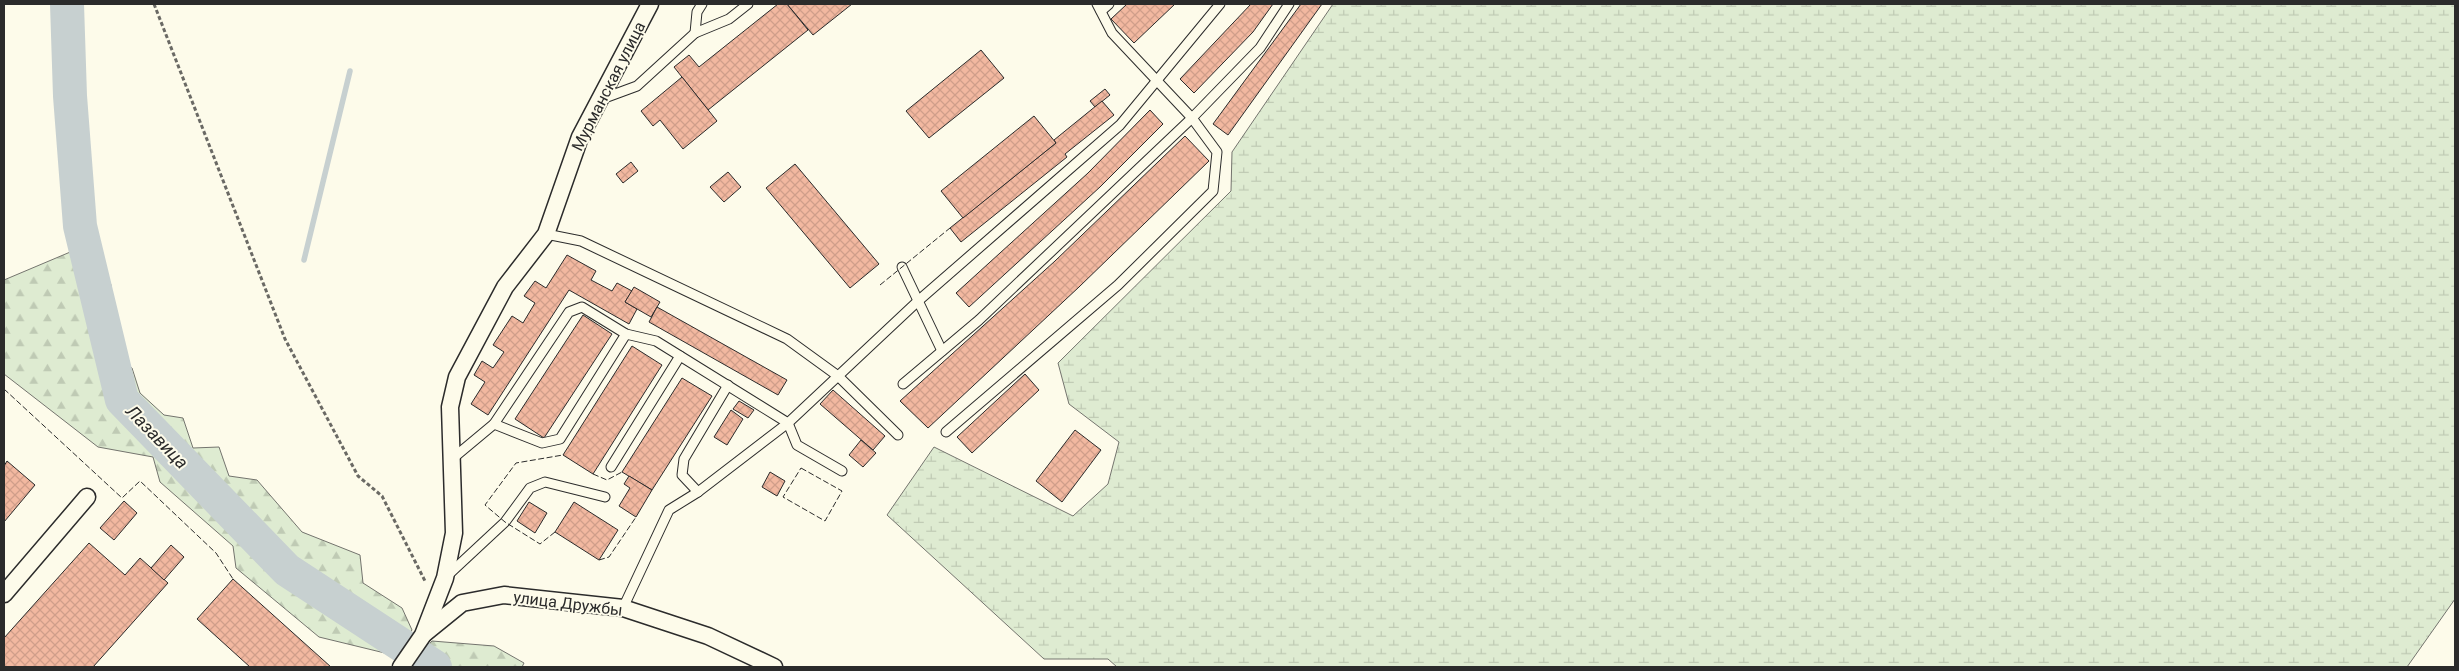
<svg xmlns="http://www.w3.org/2000/svg" width="2459" height="671" font-family="Roboto,sans-serif">
	<defs>
		<pattern id="forest-firs" width="22" height="20" patternUnits="userSpaceOnUse" patternTransform="scale(1.25)"><rect width="22" height="20" fill="#deebd1"/><path d="M5 1l3.5 6h-7zM16 11l3.5 6h-7z" fill="#bfcab4"/></pattern>
		<pattern id="wetland-marsh" width="20" height="14" patternUnits="userSpaceOnUse" patternTransform="scale(1.25)"><rect width="20" height="14" fill="#deebd1"/><path d="M1 5h8M5 5V1M11 12h8M15 12V8" fill="none" stroke="#bfcab4"/></pattern>
		<pattern id="building-cross-hatch" width="8" height="8" patternUnits="userSpaceOnUse" patternTransform="scale(1.25)"><rect width="8" height="8" fill="#f2b8a0"/><path d="M0 0l8 8M0 8l8-8" fill="none" stroke="#d09e8a"/></pattern>
	</defs>
	<rect width="100%" height="100%" fill="#fdfbea"/>
	<g fill="url(#forest-firs)" stroke="#74746e">
		<path d="M 75,250 L 96,256 L 111,285 L 104,323 L 117,359 L 132,368 L 140,393 L 164,415 L 183,418 L 193,448 L 219,447 L 229,476 L 257,480 L 302,532 L 360,555 L 363,583 L 402,608 L 412,630 L 393,655 L 319,637 L 236,568 L 233,546 L 160,482 L 153,457 L 98,447 L 4,374 L 4,280 Z"/>
		<path d="M 432,641 L 494,646 L 524,663 L 522,667 L 408,667 Z"/>
	</g>
	<path fill="url(#wetland-marsh)" stroke="#74746e" d="M 1333,4 L 2455,4 L 2455,599 L 2407,667 L 1117,667 L 1108,659 L 1044,659 L 887,515 L 934,447 L 1073,516 L 1108,484 L 1119,442 L 1069,404 L 1058,363 L 1231,191 L 1232,152 Z"/>
	<g fill="none" stroke-linecap="round" stroke-linejoin="round">
		<path stroke="#c7d0d0" stroke-width="5.5" d="M 304,260 L 350,71"/>
		<path stroke="#c7d0d0" stroke-width="34" d="M 67,4 L 70,96 L 80,226 L 122,400 L 287,570 L 435,667"/>
	</g>
	<g fill="url(#building-cross-hatch)" stroke="#2b2b2b">
		<path d="M 778,4 L 787,4 L 808,30 L 708,110 L 674,67 L 689,55 L 699,67 Z"/>
		<path d="M 787,4 L 852,4 L 813,35 Z"/>
		<path d="M 1127,4 L 1175,4 L 1134,43 L 1111,19 Z"/>
		<path d="M 1251,4 L 1273,4 L 1253,32 L 1194,93 L 1180,79 Z"/>
		<path d="M 1301,4 L 1322,4 L 1228,135 L 1213,124 Z"/>
		<path d="M 981,50 L 1004,78 L 929,138 L 906,111 Z"/>
		<path d="M 682,77 L 717,121 L 683,149 L 660,120 L 653,126 L 641,111 Z"/>
		<path d="M 1105,89 L 1110,95 L 1095,107 L 1090,101 Z"/>
		<path d="M 1102,101 L 1114,115 L 1065,154 L 1067,157 L 961,242 L 950,228 L 1056,143 L 1054,140 Z"/>
		<path d="M 1150,110 L 1163,124 L 1100,187 L 969,307 L 956,293 L 1088,173 Z"/>
		<path d="M 1034,116 L 1056,143 L 963,218 L 941,191 Z"/>
		<path d="M 1185,136 L 1209,161 L 1079,287 L 928,428 L 900,401 L 1055,261 Z"/>
		<path d="M 631,162 L 638,171 L 623,183 L 616,174 Z"/>
		<path d="M 795,164 L 879,264 L 850,288 L 766,188 Z"/>
		<path d="M 728,172 L 741,187 L 724,202 L 710,187 Z"/>
		<path d="M 567,255 L 596,271 L 591,280 L 612,291 L 617,283 L 632,291 L 625,302 L 637,309 L 629,324 L 569,290 L 488,415 L 471,404 L 485,382 L 474,375 L 482,361 L 493,368 L 504,352 L 493,345 L 512,316 L 523,323 L 535,303 L 524,296 L 535,281 L 546,288 Z"/>
		<path d="M 634,287 L 660,302 L 651,317 L 625,302 Z"/>
		<path d="M 657,307 L 787,380 L 778,395 L 649,322 Z"/>
		<path d="M 583,315 L 612,334 L 544,438 L 515,419 Z"/>
		<path d="M 632,346 L 662,365 L 593,474 L 563,455 Z"/>
		<path d="M 1025,374 L 1039,390 L 972,453 L 957,437 Z"/>
		<path d="M 682,378 L 712,396 L 652,490 L 622,472 Z"/>
		<path d="M 833,390 L 885,436 L 873,450 L 820,404 Z"/>
		<path d="M 739,401 L 754,410 L 748,418 L 733,409 Z"/>
		<path d="M 731,410 L 743,419 L 727,445 L 714,437 Z"/>
		<path d="M 1075,430 L 1101,450 L 1062,502 L 1036,481 Z"/>
		<path d="M 861,440 L 876,453 L 863,467 L 849,455 Z"/>
		<path d="M 7,461 L 35,485 L 4,522 L 4,466 Z"/>
		<path d="M 770,472 L 785,481 L 777,496 L 762,487 Z"/>
		<path d="M 629,476 L 652,490 L 636,517 L 619,506 L 630,488 L 624,484 Z"/>
		<path d="M 124,501 L 137,513 L 114,540 L 100,528 Z"/>
		<path d="M 529,502 L 547,513 L 535,533 L 517,521 Z"/>
		<path d="M 574,502 L 618,530 L 599,560 L 555,532 Z"/>
		<path d="M 89,543 L 125,575 L 140,558 L 168,583 L 93,667 L 4,667 L 4,638 Z"/>
		<path d="M 171,545 L 184,557 L 164,580 L 151,568 Z"/>
		<path d="M 233,579 L 331,667 L 250,667 L 197,619 Z"/>
	</g>
	<g fill="none" stroke-linecap="round" stroke-linejoin="round">
		<defs>
			<g id="service">
				<path d="M 1101,11 L 1109,4"/>
				<path d="M 695,33 L 697,12 L 702,4"/>
				<path d="M 599,100 L 637,86 L 695,33 L 729,19 L 748,4"/>
				<path d="M 546,234 L 581,241 L 787,339 L 838,376 L 898,435"/>
				<path d="M 902,267 L 942,351"/>
				<path d="M 903,384 L 979,320 L 1192,118 L 1260,48 L 1289,4"/>
				<path d="M 494,424 L 542,443 L 560,439 L 626,334"/>
				<path d="M 946,432 L 1118,285 L 1213,191 L 1217,152 L 1192,118 L 1112,33 L 1097,4"/>
				<path d="M 452,459 L 494,424 L 569,312 L 582,307 L 626,334 L 656,341 L 788,423 L 797,445 L 842,471"/>
				<path d="M 611,467 L 680,356"/>
				<path d="M 698,492 L 682,475 L 684,459 L 728,385"/>
				<path d="M 447,576 L 505,522 L 530,488 L 545,482 L 605,497"/>
				<path d="M 623,608 L 669,510 L 698,492 L 788,423 L 918,301 L 1120,125 L 1220,4"/>
			</g>
			<g id="minor">
				<path d="M 4,594 L 87,497"/>
				<path d="M 425,633 L 462,603 L 504,595 L 623,608 L 708,636 L 774,667"/>
				<path d="M 401,667 L 423,635 L 445,578 L 454,533 L 450,407 L 457,377 L 505,287 L 546,234 L 580,137 L 650,4"/>
			</g>
		</defs>
		<use href="#service" stroke="#2b2b2b" stroke-width="11"/>
		<use href="#minor" stroke="#2b2b2b" stroke-width="19"/>
		<path stroke="#6a6964" stroke-width="3" stroke-dasharray="4 2.5" stroke-linecap="butt" d="M 154,4 L 285,339 L 358,476 L 382,496 L 425,581"/>
		<use href="#service" stroke="#fdfbea" stroke-width="9"/>
		<use href="#minor" stroke="#fdfbea" stroke-width="16"/>
		<g stroke="#2b2b2b" stroke-width="1" stroke-dasharray="6 2.5" stroke-linecap="butt">
			<path d="M 880,285 L 950,228"/>
			<path d="M 4,389 L 122,498 L 140,481 L 216,553 L 233,579"/>
			<path d="M 801,468 L 842,491 L 825,521 L 783,497 Z"/>
			<path d="M 593,474 L 607,480 L 622,472"/>
			<path d="M 555,532 L 540,544 L 505,522 L 485,505 L 516,463 L 563,455"/>
			<path d="M 599,560 L 609,557 L 636,517"/>
		</g>
	</g>
	<g text-anchor="middle" stroke-width="4" stroke-linejoin="round" paint-order="stroke">
		<g font-size="16" fill="#2b2b2b" stroke="#fdfbea">
			<text transform="translate(608 86) rotate(-63)" y="6">Мурманская улица</text>
			<text transform="translate(568 603) rotate(7)" y="6">улица Дружбы</text>
		</g>
		<g font-size="18" font-style="italic" fill="#2b2b2b" stroke="#fdfbea">
			<text transform="translate(157 437) rotate(46)" y="6">Лазавица</text>
		</g>
	</g>
	<rect width="2459" height="671" fill="none" stroke="#2b2b2b" stroke-width="10"/>
</svg>
